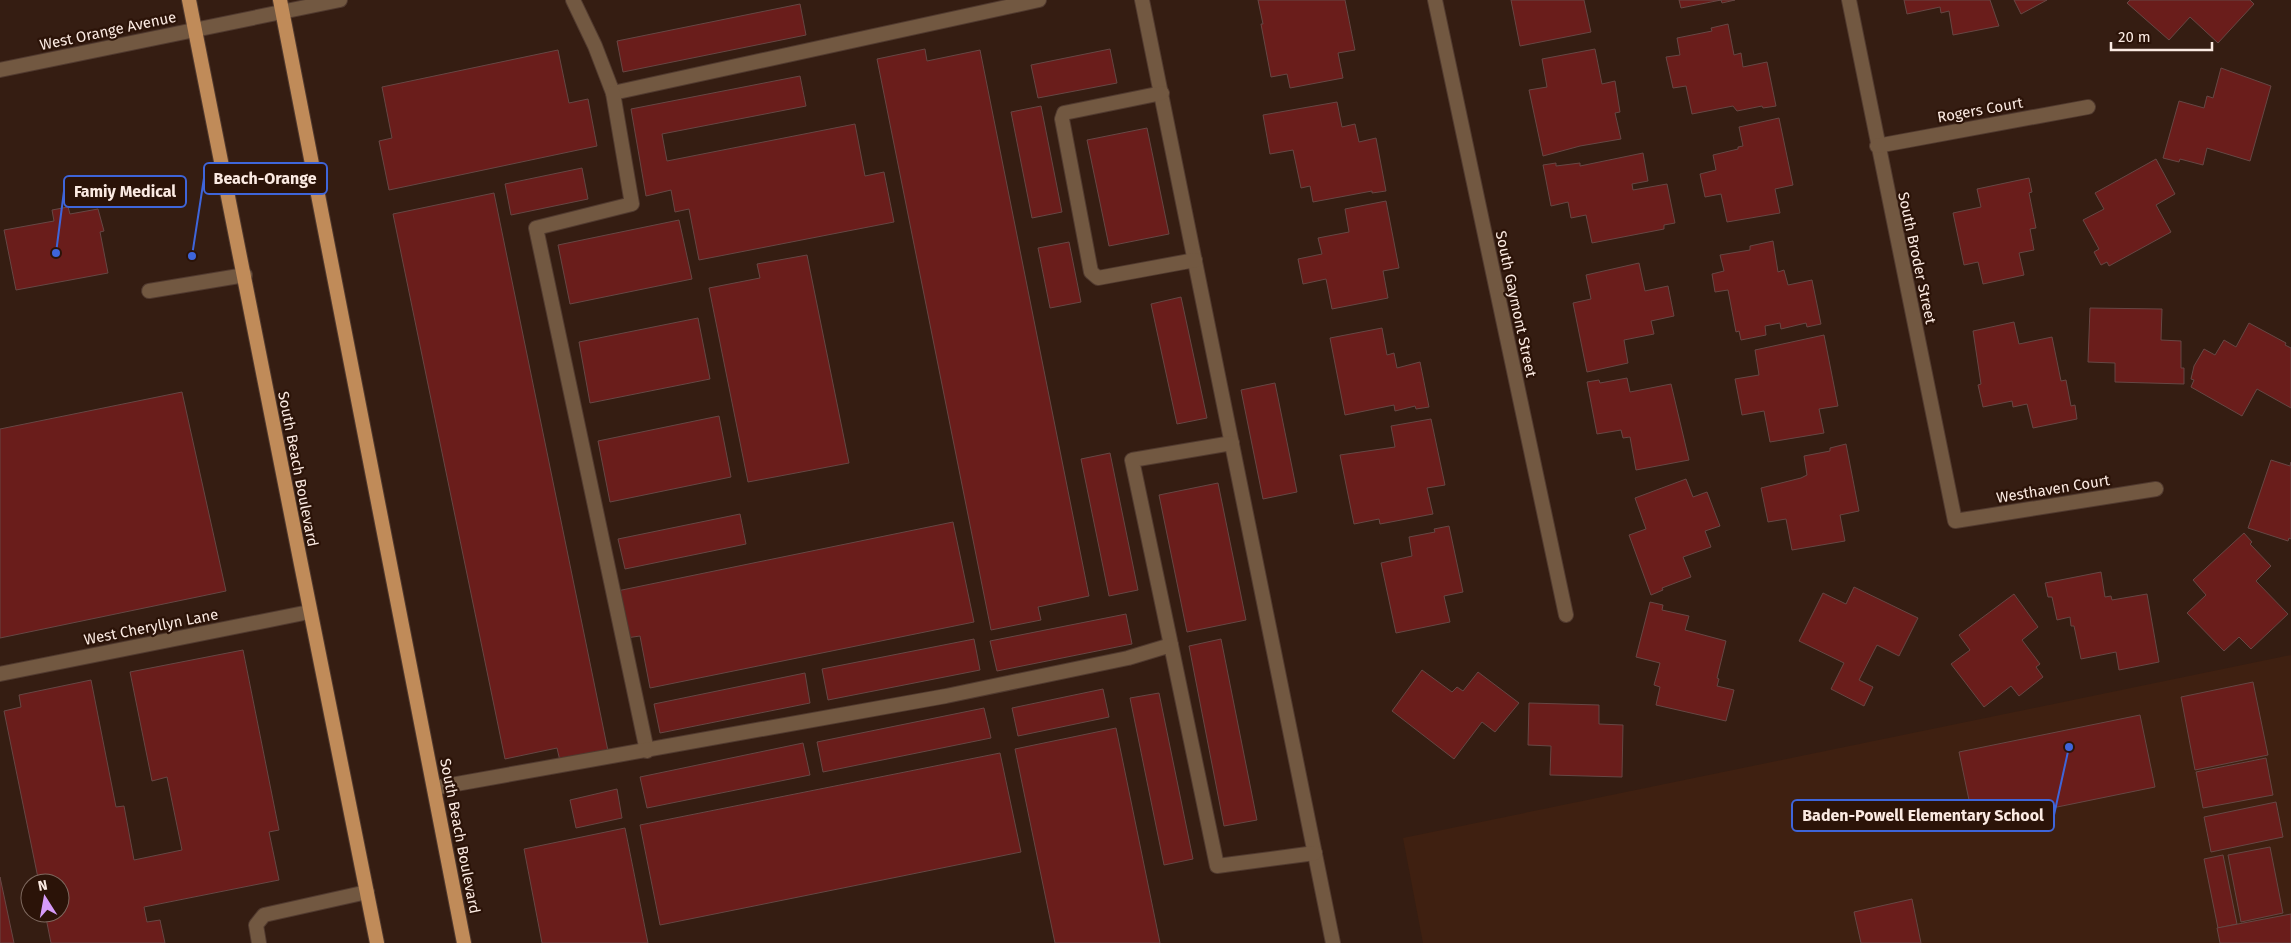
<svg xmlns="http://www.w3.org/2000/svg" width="2291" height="943" font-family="'Fira Sans',sans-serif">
	<rect width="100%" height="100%" fill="#351d12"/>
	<path fill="#3f2011" d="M 2291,655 L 2291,943 L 1423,943 L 1403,838 Z"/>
	<g fill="#6a1d1b" stroke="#664744">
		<path d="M 1258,0 L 1345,0 L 1355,50 L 1338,53 L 1343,78 L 1290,88 L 1287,74 L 1271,77 L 1261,24 L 1263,24 Z"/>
		<path d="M 1511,0 L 1584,0 L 1591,32 L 1520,46 Z"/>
		<path d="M 1679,0 L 1735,0 L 1722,3 L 1721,0 L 1681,8 Z"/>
		<path d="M 1904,0 L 1990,0 L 1999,26 L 1953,35 L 1949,11 L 1941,13 L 1940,7 L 1907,14 Z"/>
		<path d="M 2014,0 L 2047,0 L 2021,14 Z"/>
		<path d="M 2130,0 L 2250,0 L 2254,4 L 2218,43 L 2190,17 L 2169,40 L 2127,3 Z"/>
		<path d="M 800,4 L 806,35 L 623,72 L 617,41 Z"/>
		<path d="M 1728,24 L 1734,55 L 1741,53 L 1743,67 L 1767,62 L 1776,106 L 1763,108 L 1762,106 L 1737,111 L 1733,106 L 1692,114 L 1686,86 L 1673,88 L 1666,57 L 1680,55 L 1677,38 L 1712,31 L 1711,28 Z"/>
		<path d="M 925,49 L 927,61 L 980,50 L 1089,596 L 1038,607 L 1041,620 L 991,630 L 877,59 Z"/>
		<path d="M 1110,49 L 1117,83 L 1038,98 L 1031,65 Z"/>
		<path d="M 1595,49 L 1602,84 L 1615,81 L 1620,112 L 1615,113 L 1621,139 L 1580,146 L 1543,156 L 1529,90 L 1547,87 L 1542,59 Z"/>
		<path d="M 558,50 L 569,103 L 588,99 L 597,146 L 389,190 L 379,141 L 392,138 L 382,87 Z"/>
		<path d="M 2221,68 L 2271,86 L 2250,161 L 2207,148 L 2203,165 L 2180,159 L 2179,162 L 2163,158 L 2179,101 L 2204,108 L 2207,96 L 2213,98 Z"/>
		<path d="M 800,76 L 806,106 L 662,134 L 667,161 L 855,124 L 865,176 L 884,172 L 894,222 L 699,260 L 689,209 L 675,212 L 671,190 L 646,196 L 631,109 Z"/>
		<path d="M 1337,102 L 1342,127 L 1355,124 L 1359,142 L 1376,138 L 1386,191 L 1372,193 L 1372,191 L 1313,202 L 1310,186 L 1301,188 L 1293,150 L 1270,154 L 1263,115 Z"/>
		<path d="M 1041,106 L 1062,212 L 1032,218 L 1011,112 Z"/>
		<path d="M 1779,118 L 1793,185 L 1775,189 L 1780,213 L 1727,222 L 1721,194 L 1705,197 L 1700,174 L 1716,170 L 1713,155 L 1738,149 L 1738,147 L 1743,146 L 1739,127 Z"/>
		<path d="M 1147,128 L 1169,234 L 1109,246 L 1087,140 Z"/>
		<path d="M 1643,153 L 1648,181 L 1632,184 L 1633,190 L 1667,184 L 1675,223 L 1664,225 L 1664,229 L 1592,243 L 1586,215 L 1571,218 L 1568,202 L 1551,206 L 1543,165 L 1556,163 L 1556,166 L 1580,163 L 1580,166 Z"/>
		<path d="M 2156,159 L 2175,194 L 2156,205 L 2171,232 L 2109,266 L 2107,262 L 2101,265 L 2094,252 L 2099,249 L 2083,220 L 2104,209 L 2095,193 Z"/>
		<path d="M 582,168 L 588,199 L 511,215 L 505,184 Z"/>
		<path d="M 2029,178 L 2032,192 L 2029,193 L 2036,228 L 2030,229 L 2034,250 L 2019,253 L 2024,275 L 1983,284 L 1978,262 L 1964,265 L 1953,213 L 1981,207 L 1977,189 Z"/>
		<path d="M 494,193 L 608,751 L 560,761 L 557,748 L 505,759 L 393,214 Z"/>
		<path d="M 1386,201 L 1399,268 L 1383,271 L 1388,298 L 1332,309 L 1326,279 L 1303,284 L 1298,259 L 1322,254 L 1318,238 L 1349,232 L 1345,209 Z"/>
		<path d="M 68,207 L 70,214 L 98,209 L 104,231 L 100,232 L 108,273 L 16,290 L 4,230 L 54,221 L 52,210 Z"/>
		<path d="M 679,220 L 692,279 L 570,304 L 558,245 Z"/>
		<path d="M 1773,241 L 1778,272 L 1784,270 L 1788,285 L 1812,280 L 1821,324 L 1807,327 L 1806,323 L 1781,329 L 1780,323 L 1765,326 L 1766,335 L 1741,340 L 1739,331 L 1736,332 L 1728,290 L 1715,292 L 1712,274 L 1724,271 L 1720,255 L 1750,250 L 1750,246 Z"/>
		<path d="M 1069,242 L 1081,302 L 1050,308 L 1038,248 Z"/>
		<path d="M 807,255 L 849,463 L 748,482 L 709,288 L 760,278 L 757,264 Z"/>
		<path d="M 1639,263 L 1645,291 L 1668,286 L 1674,316 L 1651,321 L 1654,334 L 1624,340 L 1628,363 L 1587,372 L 1573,303 L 1591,299 L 1586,275 Z"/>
		<path d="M 1181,297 L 1207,418 L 1177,424 L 1151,304 Z"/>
		<path d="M 2090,308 L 2162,309 L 2161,340 L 2181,341 L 2181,368 L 2184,368 L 2184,384 L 2115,382 L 2115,363 L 2088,362 Z"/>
		<path d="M 698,318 L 710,379 L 590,403 L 579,342 Z"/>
		<path d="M 2014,322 L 2019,344 L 2052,337 L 2061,381 L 2066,380 L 2071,406 L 2075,405 L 2077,419 L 2033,428 L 2027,404 L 2013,407 L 2012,401 L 1983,407 L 1978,385 L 1981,384 L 1973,331 Z"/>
		<path d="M 2249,323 L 2286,343 L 2285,345 L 2291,348 L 2291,408 L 2257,389 L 2242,416 L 2191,387 L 2194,380 L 2191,379 L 2194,366 L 2204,349 L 2215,355 L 2224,340 L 2236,347 Z"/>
		<path d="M 1382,328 L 1387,355 L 1394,353 L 1397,368 L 1420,362 L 1429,407 L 1416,409 L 1415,406 L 1395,411 L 1394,405 L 1345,415 L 1330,338 Z"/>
		<path d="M 1824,335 L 1838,406 L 1819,409 L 1824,433 L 1770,442 L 1764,411 L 1742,415 L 1735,379 L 1759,375 L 1755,350 Z"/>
		<path d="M 1627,378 L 1630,392 L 1671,384 L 1689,460 L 1636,470 L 1630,437 L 1623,438 L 1621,430 L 1597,434 L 1587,382 L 1599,380 L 1600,383 Z"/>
		<path d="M 1275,383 L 1297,492 L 1263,499 L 1241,390 Z"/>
		<path d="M 182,392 L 226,591 L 0,638 L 0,429 Z"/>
		<path d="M 719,416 L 731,477 L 610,502 L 598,441 Z"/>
		<path d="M 1431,419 L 1445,485 L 1427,488 L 1433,514 L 1380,524 L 1379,519 L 1354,524 L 1340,455 L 1395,447 L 1391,426 Z"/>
		<path d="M 1846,444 L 1859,511 L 1840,515 L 1845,541 L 1792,550 L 1786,519 L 1768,522 L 1761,488 L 1801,478 L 1807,475 L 1804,456 L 1830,451 L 1830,448 Z"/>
		<path d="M 1110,453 L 1138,590 L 1109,596 L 1081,459 Z"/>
		<path d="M 2271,460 L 2290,466 L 2291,462 L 2291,539 L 2289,538 L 2288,541 L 2248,528 Z"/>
		<path d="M 1686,479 L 1693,497 L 1707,492 L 1720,526 L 1705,531 L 1711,547 L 1683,557 L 1691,577 L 1662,588 L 1663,590 L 1651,595 L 1629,535 L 1646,529 L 1635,498 Z"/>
		<path d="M 1218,483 L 1246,620 L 1187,632 L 1159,495 Z"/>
		<path d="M 740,514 L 746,544 L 625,569 L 618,539 Z"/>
		<path d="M 953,522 L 974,622 L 650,688 L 640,636 L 626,638 L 617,591 Z"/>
		<path d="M 1449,526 L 1463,592 L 1444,596 L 1450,622 L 1396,633 L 1381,563 L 1412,556 L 1409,537 L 1435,532 L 1434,529 Z"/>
		<path d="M 2244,533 L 2252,542 L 2250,544 L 2271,566 L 2256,581 L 2288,614 L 2251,649 L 2239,637 L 2224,651 L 2187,613 L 2206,595 L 2193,580 Z"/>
		<path d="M 2101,572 L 2105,597 L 2111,596 L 2112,600 L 2147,594 L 2159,662 L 2119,670 L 2116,652 L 2081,659 L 2074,626 L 2071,626 L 2070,617 L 2057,620 L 2052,597 L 2048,597 L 2045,583 Z"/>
		<path d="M 1854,587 L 1918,618 L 1899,656 L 1877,645 L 1859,680 L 1873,687 L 1864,706 L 1831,689 L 1844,663 L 1799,641 L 1823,593 L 1846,604 Z"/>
		<path d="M 2014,594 L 2038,627 L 2022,640 L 2040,664 L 2036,667 L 2043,677 L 2019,696 L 2011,686 L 1984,707 L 1951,664 L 1970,650 L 1959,635 Z"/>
		<path d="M 1650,602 L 1663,605 L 1662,610 L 1689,616 L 1685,630 L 1726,641 L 1717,678 L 1719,679 L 1717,686 L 1734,690 L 1726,721 L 1656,705 L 1660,687 L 1654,685 L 1660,663 L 1636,657 Z"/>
		<path d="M 1126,614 L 1132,644 L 997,671 L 990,641 Z"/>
		<path d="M 974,639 L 980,670 L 828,700 L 822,669 Z"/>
		<path d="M 1221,639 L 1257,820 L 1224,826 L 1189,646 Z"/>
		<path d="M 243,650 L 279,830 L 269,832 L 279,880 L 144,907 L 147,922 L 160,920 L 165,943 L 51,943 L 45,913 L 60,913 L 60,883 L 39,883 L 4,711 L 21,707 L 19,695 L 91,680 L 116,807 L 124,806 L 134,860 L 182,850 L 167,777 L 152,781 L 130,672 Z"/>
		<path d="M 1422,670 L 1452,692 L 1457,687 L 1463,691 L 1478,672 L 1519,703 L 1495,732 L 1482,722 L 1454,759 L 1392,711 Z"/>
		<path d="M 805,673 L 810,703 L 660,733 L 654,704 Z"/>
		<path d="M 2253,682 L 2268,755 L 2195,770 L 2181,697 Z"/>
		<path d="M 1103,689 L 1109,717 L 1018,736 L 1012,708 Z"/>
		<path d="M 1159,693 L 1193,859 L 1164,865 L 1130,698 Z"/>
		<path d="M 1529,703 L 1599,705 L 1599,724 L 1623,725 L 1622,777 L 1550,775 L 1551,746 L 1528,745 Z"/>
		<path d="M 984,708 L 991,738 L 823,772 L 817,742 Z"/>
		<path d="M 2140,715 L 2155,787 L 1974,824 L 1959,752 Z"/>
		<path d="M 1116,728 L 1160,943 L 1055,943 L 1015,749 Z"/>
		<path d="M 803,743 L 810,775 L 647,808 L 640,777 Z"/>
		<path d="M 1000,753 L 1021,852 L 660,925 L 640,825 Z"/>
		<path d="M 2266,758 L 2273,795 L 2203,808 L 2196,772 Z"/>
		<path d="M 617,789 L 622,818 L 576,828 L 570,800 Z"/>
		<path d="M 2276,802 L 2283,837 L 2211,852 L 2204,817 Z"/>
		<path d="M 625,828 L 648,943 L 542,943 L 524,849 Z"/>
		<path d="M 2270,847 L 2283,913 L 2241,922 L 2228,855 Z"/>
		<path d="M 2223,855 L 2237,924 L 2218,928 L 2204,859 Z"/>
		<path d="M 0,877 L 14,943 L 0,943 Z"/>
		<path d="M 1912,899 L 1921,943 L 1861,943 L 1854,912 Z"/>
		<path d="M 2291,914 L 2291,943 L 2220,943 L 2217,928 Z"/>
	</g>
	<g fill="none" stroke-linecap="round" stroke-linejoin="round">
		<defs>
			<g id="service">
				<path d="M 573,0 L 595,46 L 613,93 L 1039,0"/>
				<path d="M 1142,0 L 1333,943"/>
				<path d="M 613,93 L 632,204 L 536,228 L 647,751"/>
				<path d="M 1162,93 L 1064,113 L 1062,119 L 1091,272 L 1098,278 L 1195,260"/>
				<path d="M 149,291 L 245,275"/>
				<path d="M 1171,645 L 1132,460 L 1232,443"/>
				<path d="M 434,788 L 946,696 L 1128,658 L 1171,645 L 1217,866 L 1315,853"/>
				<path d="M 259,943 L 256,925 L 264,915 L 367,892"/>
			</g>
			<g id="minor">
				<path d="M 1435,0 L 1566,615"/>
				<path d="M 1849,0 L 1955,521 L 2156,489"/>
				<path d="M 1877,146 L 2088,107"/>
				<path d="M 0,674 L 309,612"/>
			</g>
			<path id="tertiary" d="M 0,70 L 340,0"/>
			<g id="primary">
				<path d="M 189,0 C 252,314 313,629 377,943"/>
				<path d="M 280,0 L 464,943"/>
			</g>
		</defs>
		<use href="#service" stroke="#513a2f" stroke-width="16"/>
		<use href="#minor" stroke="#513a2f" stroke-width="16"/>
		<use href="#tertiary" stroke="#513a2f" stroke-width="16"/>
		<use href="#primary" stroke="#513a2f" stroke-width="16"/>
		<use href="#service" stroke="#725841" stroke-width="14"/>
		<use href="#minor" stroke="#725841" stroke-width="14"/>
		<use href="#tertiary" stroke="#725841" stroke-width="14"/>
		<use href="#primary" stroke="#c08b59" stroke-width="14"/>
	</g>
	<g text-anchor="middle" stroke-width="4.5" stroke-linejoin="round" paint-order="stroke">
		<g font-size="15" fill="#fbeae2" stroke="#2b1308">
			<text transform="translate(108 31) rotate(-12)" y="5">West Orange Avenue</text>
			<text transform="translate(1980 110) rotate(-10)" y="5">Rogers Court</text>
			<text transform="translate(1917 258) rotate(78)" y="5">South Broder Street</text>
			<text transform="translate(1516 304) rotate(78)" y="5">South Gaymont Street</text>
			<text transform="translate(298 469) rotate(79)" y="5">South Beach Boulevard</text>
			<text transform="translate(2053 489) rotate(-9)" y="5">Westhaven Court</text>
			<text transform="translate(151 627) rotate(-11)" y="5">West Cheryllyn Lane</text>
			<text transform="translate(460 836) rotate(79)" y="5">South Beach Boulevard</text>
		</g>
	</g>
	<path fill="none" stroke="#3e65da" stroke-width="2" d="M192 256L204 178M56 253L64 191M2069 747L2054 815"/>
	<g fill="#3e65da" stroke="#2b1308" stroke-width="2">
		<circle cx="192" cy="256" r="5"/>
		<circle cx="56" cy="253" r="5"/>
		<circle cx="2069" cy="747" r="5"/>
	</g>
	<g fill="#2b1308" stroke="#3e65da" stroke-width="2">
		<rect x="204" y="163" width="123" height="31" rx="5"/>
		<rect x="64" y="176" width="122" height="31" rx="5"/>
		<rect x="1792" y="800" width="262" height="31" rx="5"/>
	</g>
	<g font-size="16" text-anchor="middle" font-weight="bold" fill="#fbeae2">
		<text x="265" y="184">Beach-Orange</text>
		<text x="125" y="197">Famiy Medical</text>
		<text x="1923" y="821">Baden-Powell Elementary School</text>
	</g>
	<g transform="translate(45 898) rotate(349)"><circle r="24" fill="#2b1308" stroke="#7e695f"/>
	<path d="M0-4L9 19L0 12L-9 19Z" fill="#d69bf9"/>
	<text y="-8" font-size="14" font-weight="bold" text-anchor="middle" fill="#fbeae2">N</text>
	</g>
	<path d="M2111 42v8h101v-8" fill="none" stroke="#fbeae2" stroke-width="2.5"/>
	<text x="2118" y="42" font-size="15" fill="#fbeae2" stroke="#2b1308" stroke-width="4" paint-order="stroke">20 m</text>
</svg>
